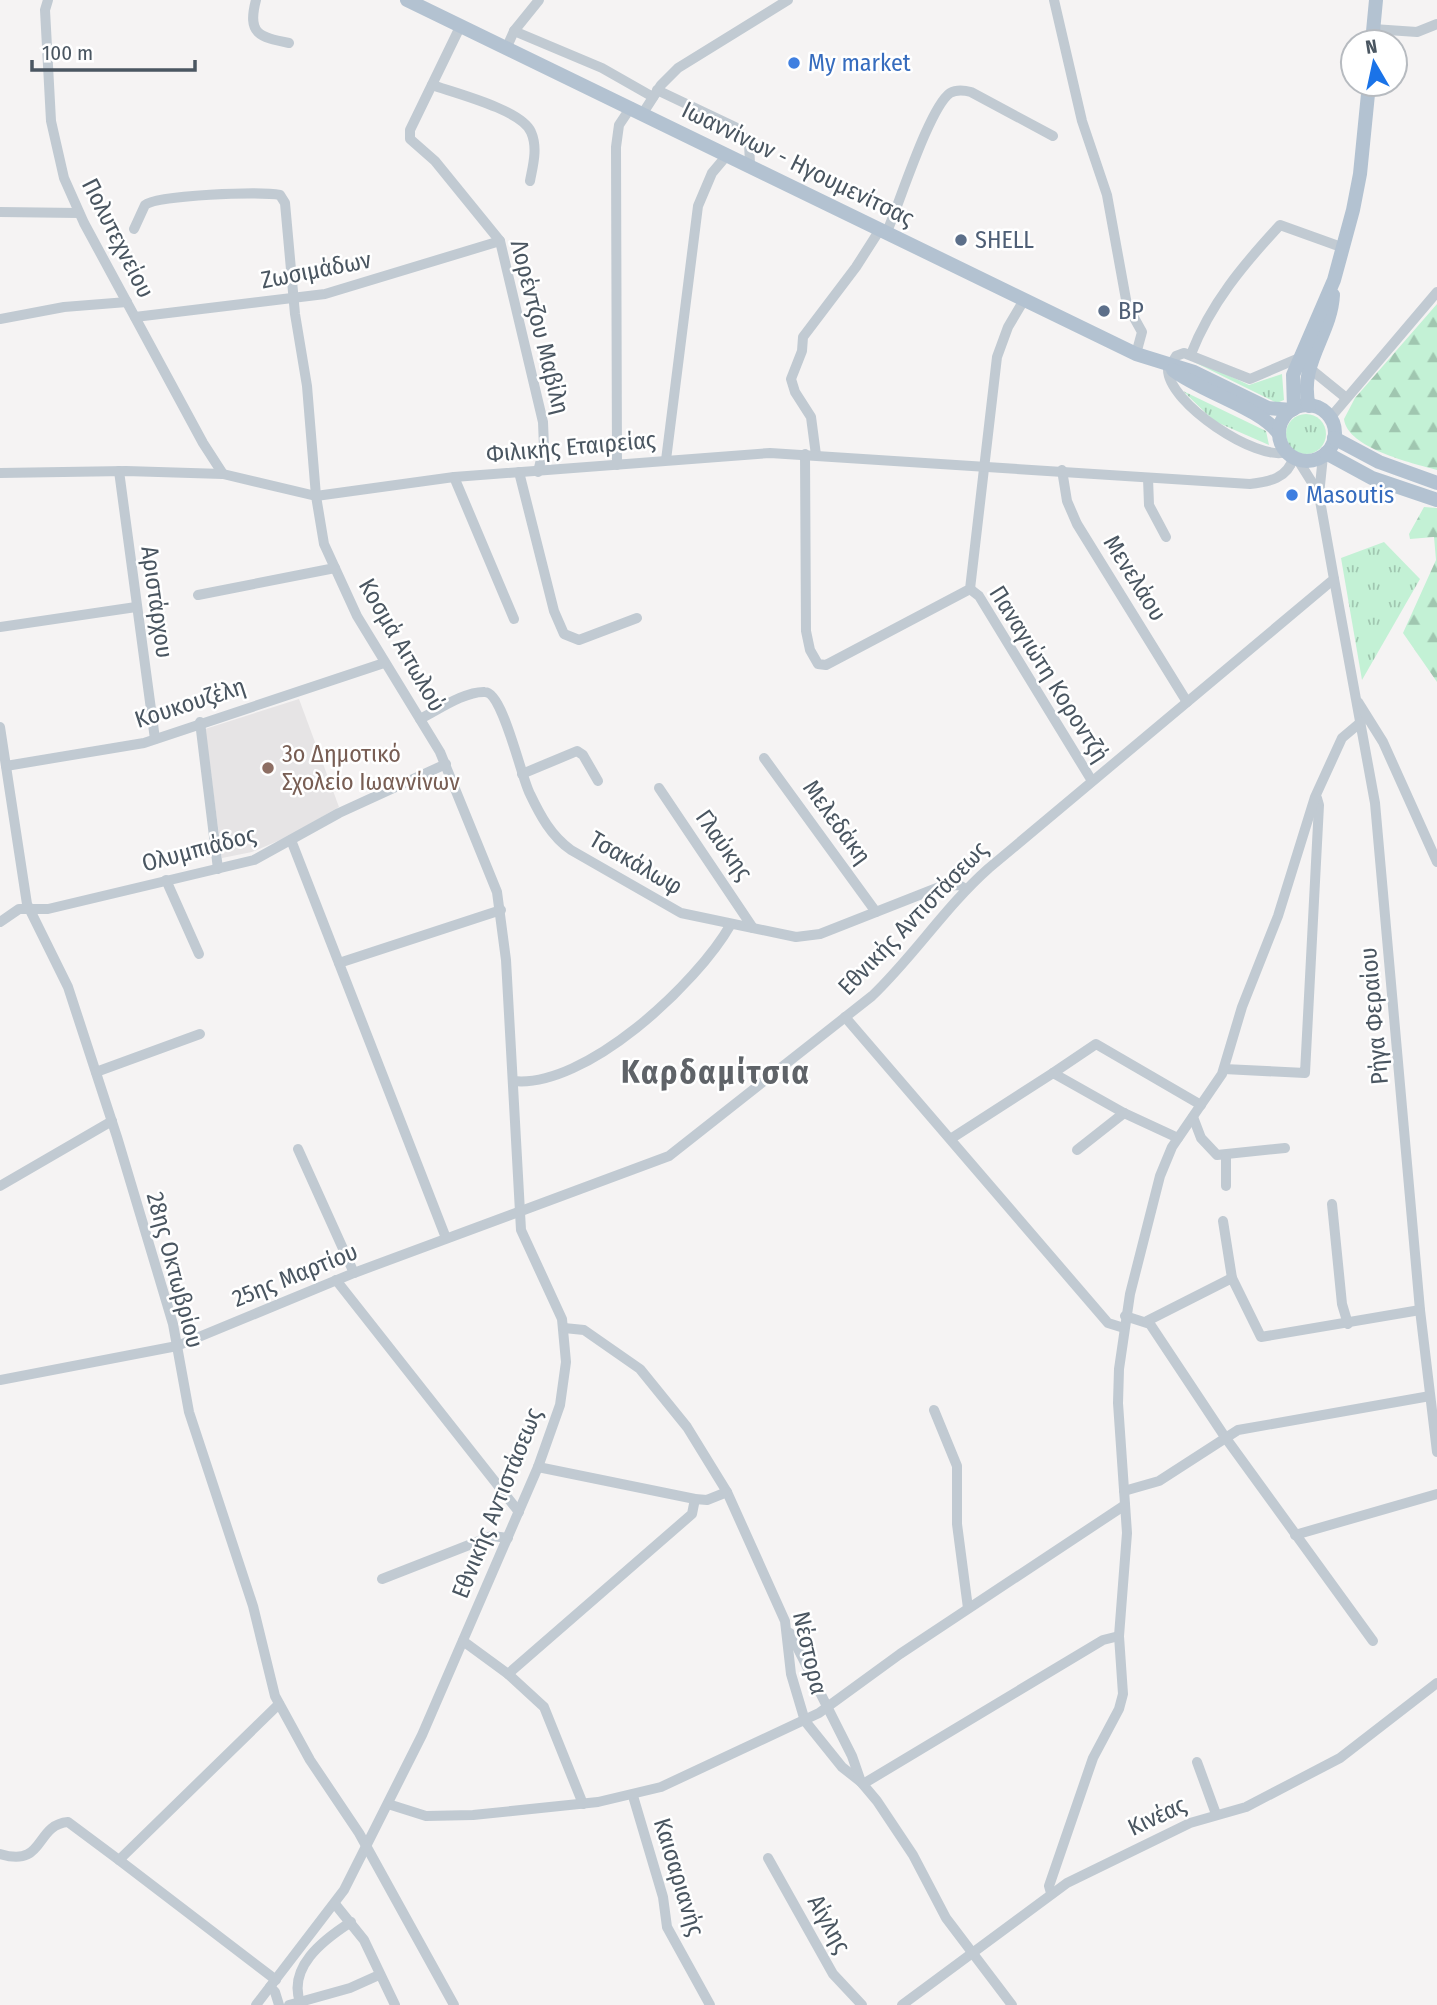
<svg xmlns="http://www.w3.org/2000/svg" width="1437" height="2005" font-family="'Fira Sans Condensed',sans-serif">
	<defs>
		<pattern id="grass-tufts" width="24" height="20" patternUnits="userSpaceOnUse" patternTransform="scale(1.75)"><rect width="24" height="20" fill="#c3f1d5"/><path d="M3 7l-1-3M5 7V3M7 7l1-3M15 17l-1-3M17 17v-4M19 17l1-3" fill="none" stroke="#a0c6b0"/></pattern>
		<pattern id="forest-firs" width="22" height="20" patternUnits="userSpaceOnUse" patternTransform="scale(1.75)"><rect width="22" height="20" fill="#c3f1d5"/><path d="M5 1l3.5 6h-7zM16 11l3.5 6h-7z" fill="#a0c6b0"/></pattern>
	</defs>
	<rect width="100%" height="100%" fill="#f5f3f3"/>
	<path fill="#e6e4e5" d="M 299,699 L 339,807 L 287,837 L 252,852 L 222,858 L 205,729 Z"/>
	<g fill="url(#grass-tufts)">
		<path d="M 1194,362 L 1200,362 L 1249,385 L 1282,374 L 1284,400 L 1277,403 Z"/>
		<path d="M 1183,391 L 1266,431 L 1269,445 L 1214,421 Z"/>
		<circle cx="1306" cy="434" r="20"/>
		<path d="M 1384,542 L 1420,579 L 1362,680 L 1341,558 Z"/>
	</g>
	<g fill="url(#forest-firs)">
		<path d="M 1437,304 L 1437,470 C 1412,463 1347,448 1344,419 L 1355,398 Z"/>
		<path d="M 1424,507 L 1437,508 L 1437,682 L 1403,633 L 1436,560 L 1434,537 L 1410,539 L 1409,534 Z"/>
	</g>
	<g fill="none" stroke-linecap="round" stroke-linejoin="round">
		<g stroke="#c1cad2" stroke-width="10">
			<path d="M 48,0 L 45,10 L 51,121 L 64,178 L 84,223 L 203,443 L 223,474"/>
			<path d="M 256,0 C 247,34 259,37 289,43"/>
			<path d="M 1054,0 L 1082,121 L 1107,195 L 1127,305 L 1142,332 L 1136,354"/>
			<path d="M 460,27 L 410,130 L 410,139 L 435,161 L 500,241 L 543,422 L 544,447 L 538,472"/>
			<path d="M 1373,29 L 1417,32 L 1437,24"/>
			<path d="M 514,31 L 602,68 L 653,97"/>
			<path d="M 506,49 L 514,31 L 539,0"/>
			<path d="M 432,85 C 455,93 522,110 531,132 C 538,148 533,165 530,181"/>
			<path d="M 657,90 L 735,127 L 749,143 L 750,164"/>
			<path d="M 643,113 L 661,85 L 678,68 L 788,0"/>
			<path d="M 0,212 L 79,213"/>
			<path d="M 134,229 L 145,205 C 157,195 261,191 280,195 L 285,203 L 295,314 L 307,386 L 316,496 L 324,544 L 357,616 L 440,752 L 497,892 L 506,960 L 521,1230 L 562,1319 L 566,1362 L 560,1405 L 538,1467 L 422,1735 L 344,1890 L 256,2005"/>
			<path d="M 886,234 C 899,205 929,108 950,93 C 957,89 964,90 971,92 L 1053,136"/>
			<path d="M 135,317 L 325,294 L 500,241"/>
			<path d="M 0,319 L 64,307 L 127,302"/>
			<path d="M 1191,354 C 1211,303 1243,265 1280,225 L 1344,248"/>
			<path d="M 1308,367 L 1345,397"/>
			<path d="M 1330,418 L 1437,292"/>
			<path d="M 1286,452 C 1258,462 1167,403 1168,369 L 1176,356 L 1184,353 L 1250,379 L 1299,358"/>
			<path d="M 805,454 L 806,631 L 810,650 L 818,664 L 826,665 L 970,589 L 997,357 L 1008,327 L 1024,300"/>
			<path d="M 816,455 L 811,417 L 795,392 L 791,379 L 802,351 L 803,337 L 856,267 L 879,231"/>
			<path d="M 666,460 L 698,206 L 712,173 L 728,154"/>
			<path d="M 1298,460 L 1318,492"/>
			<path d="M 617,465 L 616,147 L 619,125 L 631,107"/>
			<path d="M 1062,470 L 1067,501 L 1077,524 L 1187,702"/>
			<path d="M 119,471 L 155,739"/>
			<path d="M 519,472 L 554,611 L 564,634 L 579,640 L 637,618"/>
			<path d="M 0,473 L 126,471 L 223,474 L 316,496 L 454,477 L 770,453 L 1250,484 C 1269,482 1288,478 1293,458"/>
			<path d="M 454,477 L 514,619"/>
			<path d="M 1148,478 L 1149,505 L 1166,537"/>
			<path d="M 1334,579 L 1375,803 L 1420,1310 L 1437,1452"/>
			<path d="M 970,589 L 979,596 L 1092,781"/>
			<path d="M 198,595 L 335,568"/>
			<path d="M 0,627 L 136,607"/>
			<path d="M 1358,702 L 1383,742 L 1437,862"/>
			<path d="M 420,719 C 438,710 465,691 485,692 C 503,692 521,777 530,794 C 540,815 551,836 571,850 L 681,913 L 796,937 L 820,934 L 942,886 L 959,885 L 966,889"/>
			<path d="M 200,722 L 218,869"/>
			<path d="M 0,727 L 27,904 L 68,987 L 117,1137 L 173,1324 L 189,1412 L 253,1606 L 275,1696 L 310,1760 L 359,1833 L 454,2005"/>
			<path d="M 764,758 L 876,912"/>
			<path d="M 6,766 L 144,743 L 384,663"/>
			<path d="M 522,774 L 577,751 L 583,755 L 598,781"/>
			<path d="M 659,788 L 753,928"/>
			<path d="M 291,840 L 446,1238"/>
			<path d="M 166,880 L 199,954"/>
			<path d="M 0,922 L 19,909 L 48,909 L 254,860 L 339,813 L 446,764"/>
			<path d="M 339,963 L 501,910"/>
			<path d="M 845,1017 L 1108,1323 L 1124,1328"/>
			<path d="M 1224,1069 L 1305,1073 L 1319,805 L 1317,798"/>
			<path d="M 96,1072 L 200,1034"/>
			<path d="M 1053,1073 L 1096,1044 L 1201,1105"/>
			<path d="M 513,1081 C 585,1089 697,984 731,924"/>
			<path d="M 1193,1117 L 1201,1138 L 1217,1155 L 1285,1148"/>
			<path d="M 952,1138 L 1053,1073 L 1124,1113 L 1178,1138"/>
			<path d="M 298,1149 L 354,1273"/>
			<path d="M 1077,1150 L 1124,1113"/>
			<path d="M 1226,1156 L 1226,1186"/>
			<path d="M 0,1186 L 112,1121"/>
			<path d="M 1332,1204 L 1342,1304 L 1348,1324"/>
			<path d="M 1223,1221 L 1232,1278"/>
			<path d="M 336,1280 L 519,1512"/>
			<path d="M 1125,1316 L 1150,1324 L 1225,1437 L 1373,1641"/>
			<path d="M 1147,1321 L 1232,1278 L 1261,1337 L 1420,1310"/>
			<path d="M 564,1328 L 584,1330 L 640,1369 L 687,1427 L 727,1492 L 785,1621 L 791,1674 L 805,1721 L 842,1767 L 861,1782 L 877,1801 L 913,1855 L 946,1918 L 1012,2005"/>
			<path d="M 0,1380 L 177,1346 L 354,1273 L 669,1156 L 872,996 C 914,956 945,907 989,868 L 1334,579 L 1319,495 L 1323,456"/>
			<path d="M 934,1410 L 957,1466 L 957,1524 L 968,1608"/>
			<path d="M 538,1467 L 695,1499 L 707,1500 L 727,1492"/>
			<path d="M 1124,1491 L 1159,1481 L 1238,1430 L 1430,1396"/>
			<path d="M 1295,1535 L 1437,1494"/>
			<path d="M 382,1579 L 492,1536 L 508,1538"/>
			<path d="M 790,1633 L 852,1756 L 861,1782"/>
			<path d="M 463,1641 L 508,1674 L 544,1707 L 583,1804"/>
			<path d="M 508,1674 L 692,1514 L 695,1499"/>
			<path d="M 1197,1762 L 1216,1814"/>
			<path d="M 863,1784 L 1103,1640 L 1119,1636"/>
			<path d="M 633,1796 L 663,1897 L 667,1927 L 710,2005"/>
			<path d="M 388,1804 L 426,1816 L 473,1815 L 598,1802 L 661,1787 L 819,1713 L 900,1654 L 1125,1505"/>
			<path d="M 0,1854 C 46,1868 34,1825 68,1822 L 119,1860"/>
			<path d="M 768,1858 L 833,1974 L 862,2005"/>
			<path d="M 1051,1893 L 1049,1886 L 1093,1758 L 1119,1709 L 1123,1694 L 1119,1636 L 1127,1533 L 1118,1403 L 1119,1369 L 1130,1294 L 1160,1176 L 1172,1147 L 1222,1074 L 1242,1007 L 1278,916 L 1315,797 L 1342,738 L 1361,722"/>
			<path d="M 335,1904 L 364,1940 L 395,2005"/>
			<path d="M 276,1980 L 119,1860 L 279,1704"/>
			<path d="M 270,1987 L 275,1992 L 279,2005"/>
			<path d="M 289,2005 L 350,1988 L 379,1975"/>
			<path d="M 301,2005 C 286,1968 323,1940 351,1922"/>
			<path d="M 902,2005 L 1067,1883 L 1190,1823 L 1246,1807 L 1340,1758 L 1437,1683"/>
		</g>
		<g stroke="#b3c2d1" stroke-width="14">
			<path d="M 407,0 L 1136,354 L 1194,372 L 1268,408 L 1292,410"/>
			<path d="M 1372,42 L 1376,0"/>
			<path d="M 1173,370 C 1201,392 1261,408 1279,434"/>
			<circle cx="1307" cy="433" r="28"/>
			<path d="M 1309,406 C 1298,364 1331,335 1333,295"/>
			<path d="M 1294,409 L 1293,375 L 1334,280 L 1353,210 L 1360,174 L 1369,84"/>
			<path d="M 1334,438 L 1379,462 L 1437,483"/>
			<path d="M 1326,453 L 1372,478 L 1437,500"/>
		</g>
	</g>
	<g fill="#3f7fe0" stroke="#fff" stroke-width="2.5">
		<circle cx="794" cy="63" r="7"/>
		<circle cx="1292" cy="495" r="7"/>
	</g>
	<g fill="#5c6f8a" stroke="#fff" stroke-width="2.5">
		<circle cx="961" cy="240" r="7"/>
		<circle cx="1104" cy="311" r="7"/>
	</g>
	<circle fill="#8d6e63" stroke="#fff" stroke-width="2.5" cx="268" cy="768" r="7"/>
	<g text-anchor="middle" stroke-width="5" stroke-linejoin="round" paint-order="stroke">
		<g font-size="24" fill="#366cbe" stroke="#fff" text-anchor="start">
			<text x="808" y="71">My market</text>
			<text x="1306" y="503">Masoutis</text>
		</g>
		<g font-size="24" fill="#4a5661" stroke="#fff">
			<text transform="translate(798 164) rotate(26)" y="8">Ιωαννίνων - Ηγουμενίτσας</text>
			<text transform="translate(118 238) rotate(63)" y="8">Πολυτεχνείου</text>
			<text transform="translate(316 270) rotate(-11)" y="8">Ζωσιμάδων</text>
			<text transform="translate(540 327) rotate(76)" y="8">Λορέντζου Μαβίλη</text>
			<text transform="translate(571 447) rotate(-5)" y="8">Φιλικής Εταιρείας</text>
			<text transform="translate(1135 578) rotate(58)" y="8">Μενελάου</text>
			<text transform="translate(157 602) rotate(82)" y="8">Αριστάρχου</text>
			<text transform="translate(402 645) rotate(60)" y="8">Κοσμά Αιτωλού</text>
			<text transform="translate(1049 674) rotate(58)" y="8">Παναγιώτη Κοροντζή</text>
			<text transform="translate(190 703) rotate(-18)" y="8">Κουκουζέλη</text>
			<text transform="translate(837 822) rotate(54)" y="8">Μελεδάκη</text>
			<text transform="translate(724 845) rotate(55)" y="8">Γλαύκης</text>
			<text transform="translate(199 849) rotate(-15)" y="8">Ολυμπιάδος</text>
			<text transform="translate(636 863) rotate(30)" y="8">Τσακάλωφ</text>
			<text transform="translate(913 918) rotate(-46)" y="8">Εθνικής Αντιστάσεως</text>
			<text transform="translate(1374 1016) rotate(-95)" y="8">Ρήγα Φεραίου</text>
			<text transform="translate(175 1270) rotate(75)" y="8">28ης Οκτωβρίου</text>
			<text transform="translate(295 1275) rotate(-22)" y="8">25ης Μαρτίου</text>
			<text transform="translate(497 1503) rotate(-68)" y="8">Εθνικής Αντιστάσεως</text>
			<text transform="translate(810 1653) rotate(77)" y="8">Νέστορα</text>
			<text transform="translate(1157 1816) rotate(-25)" y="8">Κινέας</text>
			<text transform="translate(679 1877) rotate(73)" y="8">Καισαριανής</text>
			<text transform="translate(829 1924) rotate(61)" y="8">Αίγλης</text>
		</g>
		<g font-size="24" fill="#4e5e75" stroke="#fff" text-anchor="start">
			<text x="975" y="248">SHELL</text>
			<text x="1118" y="319">BP</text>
		</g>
		<g font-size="24" fill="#785e54" stroke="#fff" text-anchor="start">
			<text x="282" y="762">3ο Δημοτικό<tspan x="282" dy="28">Σχολείο Ιωαννίνων</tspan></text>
		</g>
		<g font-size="32" font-weight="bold" letter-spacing="2" fill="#5f6368" stroke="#fff">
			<text x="716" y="1083">Καρδαμίτσια</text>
		</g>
	</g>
	<g transform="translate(1374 63) rotate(351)"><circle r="33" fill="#ffffff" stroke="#b7bbc0" stroke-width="2"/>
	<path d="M0-5L12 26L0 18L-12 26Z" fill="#1a73e8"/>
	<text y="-10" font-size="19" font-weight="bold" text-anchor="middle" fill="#4a5661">N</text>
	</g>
	<path d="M32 60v10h163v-10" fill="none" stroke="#4a5661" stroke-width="3.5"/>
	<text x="42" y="60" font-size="21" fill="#4a5661" stroke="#ffffff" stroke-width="5" paint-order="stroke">100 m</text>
</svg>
